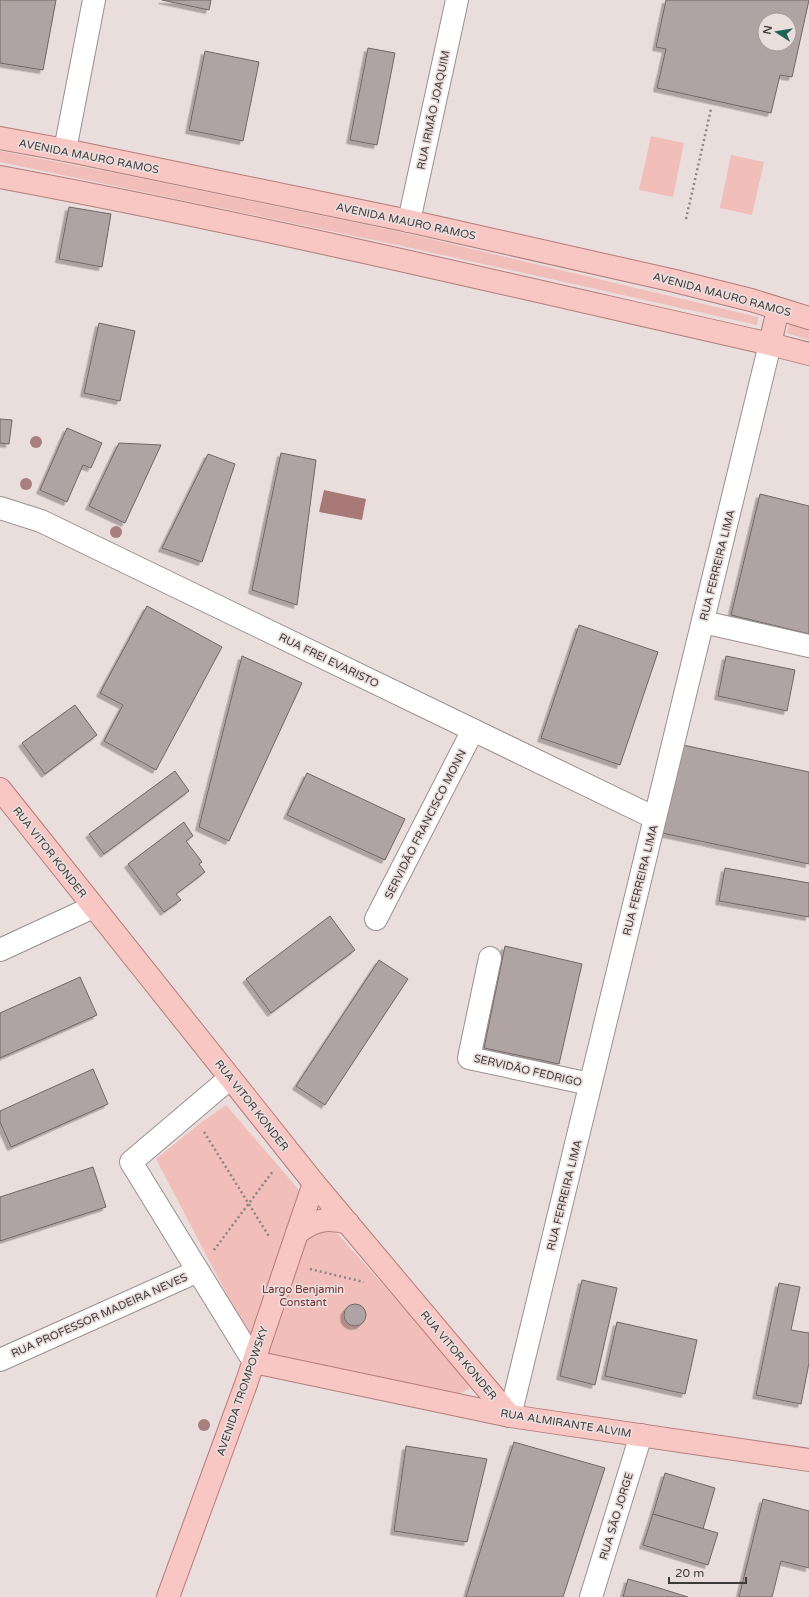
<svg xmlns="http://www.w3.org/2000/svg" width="809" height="1597" font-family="'Varela Round',sans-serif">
	<defs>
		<filter id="shadow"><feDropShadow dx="-3.5" dy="3.5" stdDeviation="0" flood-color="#0004"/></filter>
	</defs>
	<rect width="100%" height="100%" fill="#eadedd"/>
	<g fill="#f1beba">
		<path d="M 651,136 L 684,143 L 673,197 L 639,190 Z"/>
		<path d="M 0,151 L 120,174 L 405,233 L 758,317 L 757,325 L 402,246 L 0,162 Z"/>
		<path d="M 731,155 L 764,162 L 752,215 L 720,208 Z"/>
		<path d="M 789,324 L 809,330 L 809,340 L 787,333 Z"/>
		<path d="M 226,1105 L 317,1211 L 467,1378 L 469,1389 L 458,1394 L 258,1354 L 156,1159 L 199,1124 Z"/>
	</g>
	<path fill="#a87976" d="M 324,490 L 366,499 L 362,520 L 319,512 Z"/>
	<g fill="#afa4a3" stroke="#716665" fill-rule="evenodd" filter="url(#shadow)">
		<path d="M 0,0 L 56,0 L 43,70 L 0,63 Z"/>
		<path d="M 162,0 L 211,0 L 209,10 Z"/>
		<path d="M 666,0 L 809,0 L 792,77 L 780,75 L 771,113 L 657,88 L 666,49 L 656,47 ZM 765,20 L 789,20 L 789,44 L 765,44 Z"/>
		<path d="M 368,48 L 395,53 L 377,145 L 350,140 Z"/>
		<path d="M 205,51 L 259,62 L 243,141 L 189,130 Z"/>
		<path d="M 69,207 L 111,214 L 102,267 L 59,259 Z"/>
		<path d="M 99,323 L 135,331 L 120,401 L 84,393 Z"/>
		<path d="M 0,419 L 12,420 L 9,444 L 0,443 Z"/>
		<path d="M 67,428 L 102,443 L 91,468 L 83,465 L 67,502 L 40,490 Z"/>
		<path d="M 119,443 L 161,445 L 125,523 L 89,506 Z"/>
		<path d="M 281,453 L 316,460 L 297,605 L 252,590 Z"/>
		<path d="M 208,454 L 235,464 L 202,562 L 162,548 Z"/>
		<path d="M 760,494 L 809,506 L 809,634 L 731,615 Z"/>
		<path d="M 147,606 L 222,647 L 156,770 L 104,741 L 123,705 L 100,693 Z"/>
		<path d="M 579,625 L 658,652 L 620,765 L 541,738 Z"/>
		<path d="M 242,656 L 302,683 L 229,841 L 199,827 Z"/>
		<path d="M 726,656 L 795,670 L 787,711 L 718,696 Z"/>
		<path d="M 75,705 L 97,735 L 45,774 L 22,743 Z"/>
		<path d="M 683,745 L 809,772 L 809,864 L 662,833 Z"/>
		<path d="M 175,771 L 189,791 L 104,854 L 89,834 Z"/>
		<path d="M 307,773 L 405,819 L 385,860 L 287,815 Z"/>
		<path d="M 184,822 L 193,836 L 186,841 L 202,862 L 199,864 L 205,872 L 176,894 L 181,900 L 164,912 L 128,864 Z"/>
		<path d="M 725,868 L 809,883 L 809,917 L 719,901 Z"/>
		<path d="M 330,916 L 355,950 L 271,1013 L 246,979 Z"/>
		<path d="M 505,946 L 582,964 L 559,1064 L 484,1048 Z"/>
		<path d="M 379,960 L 408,979 L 325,1105 L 296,1086 Z"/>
		<path d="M 80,977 L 97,1015 L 0,1058 L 0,1013 Z"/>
		<path d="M 93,1069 L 108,1104 L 11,1147 L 0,1122 L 0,1111 Z"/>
		<path d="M 93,1167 L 106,1207 L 0,1241 L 0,1197 Z"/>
		<path d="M 582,1280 L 617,1288 L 595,1385 L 560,1376 Z"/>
		<path d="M 779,1283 L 800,1287 L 791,1330 L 809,1333 L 809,1363 L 801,1404 L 756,1395 Z"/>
		<circle cx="355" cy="1315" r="11"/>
		<path d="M 617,1322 L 697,1340 L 685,1394 L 605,1376 Z"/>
		<path d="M 514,1442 L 605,1468 L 563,1597 L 466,1597 Z"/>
		<path d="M 406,1446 L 487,1459 L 467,1542 L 394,1531 Z"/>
		<path d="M 665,1473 L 715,1488 L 703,1529 L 653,1514 Z"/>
		<path d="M 763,1499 L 809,1511 L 809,1568 L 781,1561 L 772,1597 L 739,1597 Z"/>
		<path d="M 653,1514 L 718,1533 L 708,1565 L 643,1545 Z"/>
		<path d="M 628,1579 L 646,1584 L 688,1597 L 623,1597 Z"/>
	</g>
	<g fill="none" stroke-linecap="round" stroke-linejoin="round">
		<defs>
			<g id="minor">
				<path d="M 65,150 L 94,0"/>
				<path d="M 409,221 L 457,0"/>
				<path d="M 0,508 L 41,521 L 655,818"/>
				<path d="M 703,622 L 809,646"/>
				<path d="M 376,919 L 473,730"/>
				<path d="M 0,950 L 93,907"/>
				<path d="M 490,958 L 469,1058 L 590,1084"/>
				<path d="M 230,1078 L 131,1162 L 254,1362"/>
				<path d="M 0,1360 L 198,1271"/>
				<path d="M 510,1416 L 770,344"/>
				<path d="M 591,1597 L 641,1435"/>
			</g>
			<g id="major">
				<path d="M 0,138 L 65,150 L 409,221 L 675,281 L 751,300 L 809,318"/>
				<path d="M 0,177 C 258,225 514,286 770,344 L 809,354"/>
				<path d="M 770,344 L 778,309"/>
				<path d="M 0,789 L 314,1183 L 510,1416"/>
				<path d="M 297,1233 C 314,1220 326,1217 348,1223"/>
				<path d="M 254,1362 L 510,1416 L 809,1460"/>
				<path d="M 168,1597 L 246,1384 L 314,1183"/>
			</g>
		</defs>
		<use href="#minor" stroke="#9b908f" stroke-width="24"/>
		<use href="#major" stroke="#b47c79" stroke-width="24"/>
		<g stroke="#8d8584" stroke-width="2.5" stroke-dasharray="2 3" stroke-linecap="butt">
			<path d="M 686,219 L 711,109"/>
			<path d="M 204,1132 L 270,1238"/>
			<path d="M 214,1250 L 273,1171"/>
			<path d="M 310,1269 L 364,1282"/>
		</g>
		<use href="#minor" stroke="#fff" stroke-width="22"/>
		<use href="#major" stroke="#f8c6c3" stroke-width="22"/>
	</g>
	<g fill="#a77f7e">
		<circle cx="36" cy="442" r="6"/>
		<circle cx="26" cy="484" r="6"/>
		<circle cx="116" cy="532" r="6"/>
		<circle cx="204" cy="1425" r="6"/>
	</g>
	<g text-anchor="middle" stroke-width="3.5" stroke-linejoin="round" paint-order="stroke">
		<g font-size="11" fill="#3f3a3a" stroke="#eadedd">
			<text transform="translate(433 110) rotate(-78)" y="4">RUA IRMÃO JOAQUIM</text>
			<text transform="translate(89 156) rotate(11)" y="4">AVENIDA MAURO RAMOS</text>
			<text transform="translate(406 221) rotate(12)" y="4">AVENIDA MAURO RAMOS</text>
			<text transform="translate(722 294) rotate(15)" y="4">AVENIDA MAURO RAMOS</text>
			<text transform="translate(717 565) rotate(-76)" y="4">RUA FERREIRA LIMA</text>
			<text transform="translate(329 660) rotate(26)" y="4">RUA FREI EVARISTO</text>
			<text transform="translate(425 824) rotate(-63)" y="4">SERVIDÃO FRANCISCO MONN</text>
			<text transform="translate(50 852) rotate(52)" y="4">RUA VITOR KONDER</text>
			<text transform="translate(640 880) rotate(-76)" y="4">RUA FERREIRA LIMA</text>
			<text transform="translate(528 1070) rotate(13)" y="4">SERVIDÃO FEDRIGO</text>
			<text transform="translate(252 1105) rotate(52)" y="4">RUA VITOR KONDER</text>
			<text transform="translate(564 1195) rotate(-76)" y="4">RUA FERREIRA LIMA</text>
			<text transform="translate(99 1315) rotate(-24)" y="4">RUA PROFESSOR MADEIRA NEVES</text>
			<text transform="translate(459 1355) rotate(50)" y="4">RUA VITOR KONDER</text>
			<text transform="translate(242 1391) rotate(-71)" y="4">AVENIDA TROMPOWSKY</text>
			<text transform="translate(566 1423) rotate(9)" y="4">RUA ALMIRANTE ALVIM</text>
			<text transform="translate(616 1516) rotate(-73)" y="4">RUA SÃO JORGE</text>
		</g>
		<g font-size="11" fill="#713230" stroke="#eadedd">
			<text x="303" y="1293">Largo Benjamin<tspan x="303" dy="13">Constant</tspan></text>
		</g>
	</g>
	<g transform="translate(777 32) rotate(282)"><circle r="19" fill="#eadedd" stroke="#a69c9c"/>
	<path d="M0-3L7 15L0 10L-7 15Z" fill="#206353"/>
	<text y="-6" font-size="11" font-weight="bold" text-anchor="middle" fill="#3f3a3a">N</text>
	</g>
	<path d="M669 1577v6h77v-6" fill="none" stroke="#3f3a3a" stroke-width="2"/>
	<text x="675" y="1577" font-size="12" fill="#3f3a3a" stroke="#eadedd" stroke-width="3" paint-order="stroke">20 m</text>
</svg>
